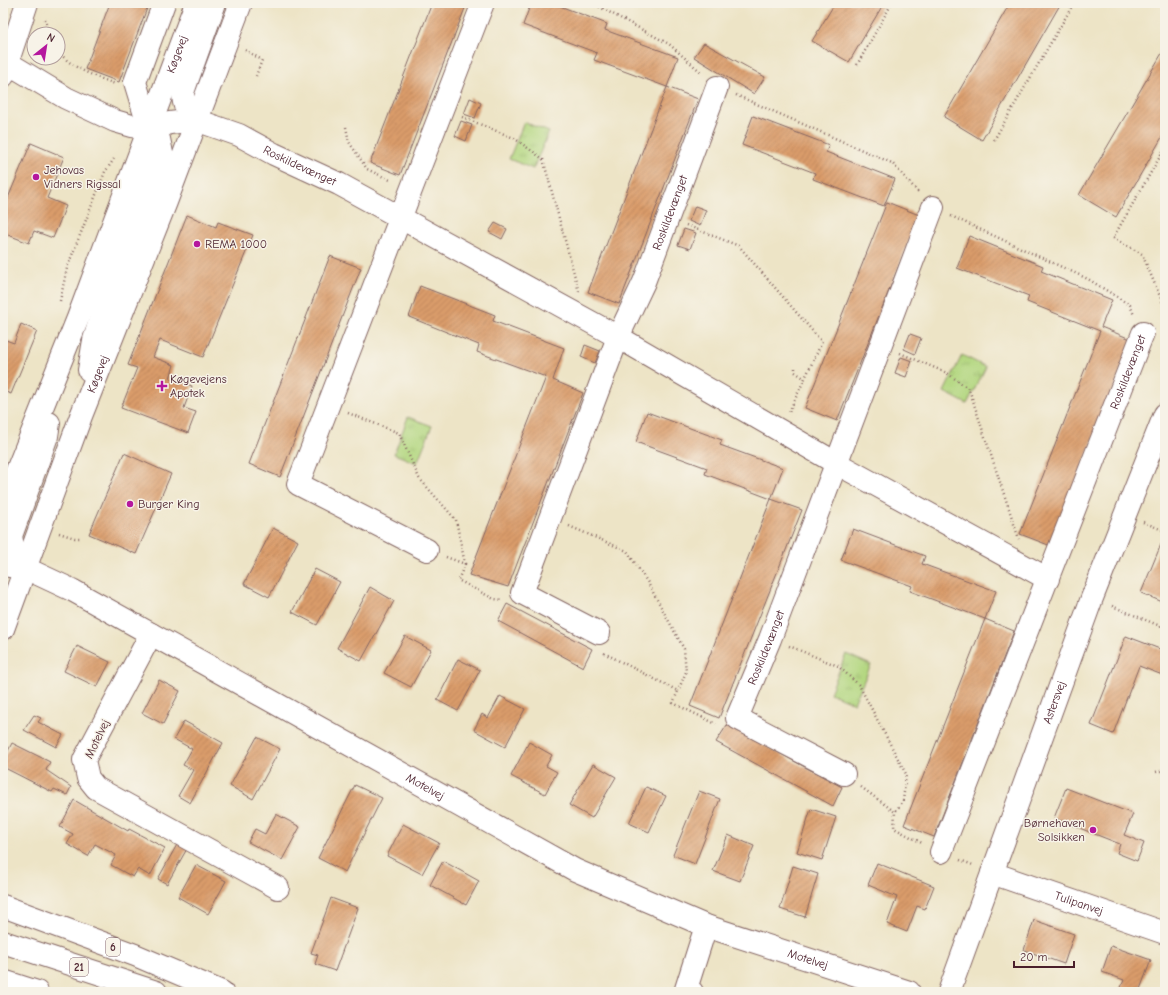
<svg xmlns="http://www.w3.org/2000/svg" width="1168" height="995" font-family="'Comic Neue',sans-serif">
	<defs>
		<pattern id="grass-tufts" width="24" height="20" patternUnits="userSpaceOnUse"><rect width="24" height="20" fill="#b3d780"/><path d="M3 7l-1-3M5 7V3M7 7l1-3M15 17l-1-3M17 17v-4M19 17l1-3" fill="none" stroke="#9bb86f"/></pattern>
		<pattern id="building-hatch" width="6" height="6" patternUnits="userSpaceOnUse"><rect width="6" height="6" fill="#da9c6a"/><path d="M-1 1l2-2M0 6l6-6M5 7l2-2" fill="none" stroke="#b37f57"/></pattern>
	</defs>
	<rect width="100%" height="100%" fill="#f7f3e8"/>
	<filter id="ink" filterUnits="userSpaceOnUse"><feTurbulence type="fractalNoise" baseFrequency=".025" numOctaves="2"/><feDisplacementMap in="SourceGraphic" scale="8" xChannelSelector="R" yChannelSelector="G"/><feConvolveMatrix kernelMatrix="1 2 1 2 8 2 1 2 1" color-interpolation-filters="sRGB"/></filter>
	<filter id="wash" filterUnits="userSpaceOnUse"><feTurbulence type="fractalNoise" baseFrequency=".012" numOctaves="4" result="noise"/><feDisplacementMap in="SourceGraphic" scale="16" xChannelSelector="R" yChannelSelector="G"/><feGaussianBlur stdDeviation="0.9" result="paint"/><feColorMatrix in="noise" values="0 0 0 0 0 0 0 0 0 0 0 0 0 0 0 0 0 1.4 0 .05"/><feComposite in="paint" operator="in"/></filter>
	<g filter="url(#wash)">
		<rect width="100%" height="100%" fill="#ede4c6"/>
		<g fill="url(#grass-tufts)" stroke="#7e7b56">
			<path d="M 524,122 L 549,132 L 533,169 L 509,159 Z"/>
			<path d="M 962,355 L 986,367 L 967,404 L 944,392 Z"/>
			<path d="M 408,417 L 432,426 L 417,463 L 394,454 Z"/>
			<path d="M 846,654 L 871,665 L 854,703 L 830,693 Z"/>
		</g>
		<g id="blocks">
			<g fill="url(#building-hatch)">
				<path d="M 110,3 L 149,3 L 119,82 L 85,69 Z"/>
				<path d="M 432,3 L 467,3 L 400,175 L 370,163 Z"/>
				<path d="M 531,3 L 552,3 L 607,24 L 605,30 L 678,57 L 667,87 L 594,60 L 597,53 L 523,25 Z"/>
				<path d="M 835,3 L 884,3 L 849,62 L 812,41 Z"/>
				<path d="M 1010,3 L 1061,3 L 982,140 L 944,117 Z"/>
				<path d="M 704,43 L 765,77 L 754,94 L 694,57 Z"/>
				<path d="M 1165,48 L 1165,132 L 1116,217 L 1079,195 Z"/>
				<path d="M 667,87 L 698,99 L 619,304 L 588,292 Z"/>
				<path d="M 470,98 L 481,103 L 475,118 L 464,114 Z"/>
				<path d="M 753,116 L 829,145 L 826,152 L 895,179 L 884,206 L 813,179 L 815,173 L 742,145 Z"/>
				<path d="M 461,121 L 472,125 L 466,141 L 455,136 Z"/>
				<path d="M 31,143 L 64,157 L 47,198 L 66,206 L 53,238 L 34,231 L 29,243 L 3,233 L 3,210 Z"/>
				<path d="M 887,202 L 919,215 L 837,421 L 805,408 Z"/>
				<path d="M 695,206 L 706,210 L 700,226 L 689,221 Z"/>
				<path d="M 187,215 L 216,227 L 218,222 L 253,235 L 203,357 L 160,340 L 153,357 L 174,365 L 170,378 L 192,386 L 184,408 L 196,412 L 188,433 L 121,408 L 137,368 L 128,365 Z"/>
				<path d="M 495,223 L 507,229 L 502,239 L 489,232 Z"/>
				<path d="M 684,229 L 696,233 L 690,249 L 678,245 Z"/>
				<path d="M 969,236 L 1043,266 L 1041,271 L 1112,300 L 1101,327 L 1133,340 L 1051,546 L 1020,534 L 1100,331 L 1027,302 L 1029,296 L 957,268 Z"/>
				<path d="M 330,256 L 361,268 L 280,477 L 249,464 Z"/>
				<path d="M 420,286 L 495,315 L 493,321 L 564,348 L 553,380 L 583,393 L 508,587 L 469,575 L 546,377 L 477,352 L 479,345 L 409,317 Z"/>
				<path d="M 21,324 L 37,331 L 11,394 L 3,391 L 3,339 L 14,343 Z"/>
				<path d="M 910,334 L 921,338 L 915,354 L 904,349 Z"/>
				<path d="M 585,345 L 600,351 L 595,363 L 581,357 Z"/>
				<path d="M 901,357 L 912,361 L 906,377 L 895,373 Z"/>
				<path d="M 647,412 L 722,440 L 720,445 L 783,468 L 771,499 L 705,474 L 707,468 L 636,442 Z"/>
				<path d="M 124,453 L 171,474 L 136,554 L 89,534 Z"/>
				<path d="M 771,499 L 802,510 L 719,718 L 690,706 Z"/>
				<path d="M 273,528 L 298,541 L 269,597 L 244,584 Z"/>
				<path d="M 853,529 L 925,556 L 922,564 L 996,591 L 985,619 L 910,591 L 912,586 L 841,560 Z"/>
				<path d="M 1164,537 L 1165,537 L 1165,603 L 1141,593 Z"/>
				<path d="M 315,569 L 340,582 L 317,625 L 292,612 Z"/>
				<path d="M 370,587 L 394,601 L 361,661 L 337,648 Z"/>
				<path d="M 507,604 L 592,649 L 583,667 L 498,621 Z"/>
				<path d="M 985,619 L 1014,631 L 934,837 L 904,825 Z"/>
				<path d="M 405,636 L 431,650 L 411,687 L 384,673 Z"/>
				<path d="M 1126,636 L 1165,651 L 1165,676 L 1139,666 L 1113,734 L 1091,725 Z"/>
				<path d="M 77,646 L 110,662 L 97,687 L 64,671 Z"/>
				<path d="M 458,659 L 480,670 L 458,711 L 437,700 Z"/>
				<path d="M 159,680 L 180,691 L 163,724 L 142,713 Z"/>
				<path d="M 500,696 L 525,709 L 505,747 L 474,730 L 482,714 L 488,718 Z"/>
				<path d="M 34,715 L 41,718 L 38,722 L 63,735 L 56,747 L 24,730 Z"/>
				<path d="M 184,721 L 223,743 L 190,803 L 178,796 L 193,770 L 183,765 L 192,749 L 174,739 Z"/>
				<path d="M 727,725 L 842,787 L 833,806 L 716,742 Z"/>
				<path d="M 257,737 L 280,749 L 253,799 L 230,786 Z"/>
				<path d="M 529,742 L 552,755 L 546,766 L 557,772 L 545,794 L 511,776 Z"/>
				<path d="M 12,743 L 50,762 L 46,770 L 71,787 L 67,795 L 54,789 L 52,792 L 3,767 L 3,761 Z"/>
				<path d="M 593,764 L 616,777 L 592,818 L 569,805 Z"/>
				<path d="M 355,785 L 382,798 L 345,872 L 318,858 Z"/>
				<path d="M 646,787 L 666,796 L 649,832 L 629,823 Z"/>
				<path d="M 1066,788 L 1133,814 L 1124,835 L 1144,843 L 1137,861 L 1117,853 L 1120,844 L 1054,818 Z"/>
				<path d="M 699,791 L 720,799 L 695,864 L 673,855 Z"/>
				<path d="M 74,800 L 128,831 L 129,829 L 165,848 L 150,876 L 138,869 L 133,877 L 111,865 L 116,855 L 95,844 L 88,856 L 67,844 L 73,834 L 60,827 Z"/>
				<path d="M 811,809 L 836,817 L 822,860 L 797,852 Z"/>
				<path d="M 276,814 L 300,827 L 282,860 L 248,842 L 255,829 L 265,834 Z"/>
				<path d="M 403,824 L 439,843 L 422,874 L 387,856 Z"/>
				<path d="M 728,835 L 754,846 L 740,881 L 713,871 Z"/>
				<path d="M 179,841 L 188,847 L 167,884 L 158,879 Z"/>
				<path d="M 443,861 L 479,881 L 466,905 L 430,885 Z"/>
				<path d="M 877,863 L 934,886 L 925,909 L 917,906 L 907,932 L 887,924 L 897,897 L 868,885 Z"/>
				<path d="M 196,865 L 226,881 L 208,914 L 178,897 Z"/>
				<path d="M 793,866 L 818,874 L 805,917 L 780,909 Z"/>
				<path d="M 331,898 L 358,908 L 335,971 L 315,964 L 318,955 L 311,953 Z"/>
				<path d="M 1034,920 L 1074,934 L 1064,964 L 1024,950 Z"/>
				<path d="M 1111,946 L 1151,960 L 1139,992 L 1126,992 L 1120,990 L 1124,980 L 1102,972 Z"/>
			</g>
		</g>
	</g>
	<g filter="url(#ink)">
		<use href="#blocks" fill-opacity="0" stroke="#836461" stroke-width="1"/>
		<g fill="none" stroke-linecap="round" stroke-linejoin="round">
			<defs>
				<g id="minor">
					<path id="s1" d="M 3,60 L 66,98 L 115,121 L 132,126 L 149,128 L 170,123 L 196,120 L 239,135 L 274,154 L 339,184 L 618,337 L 836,463 L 1048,579"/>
					<path d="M 3,76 L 27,3"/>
					<path d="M 196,120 C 186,111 183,105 183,92 L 215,3"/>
					<path d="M 89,370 L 94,340 L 107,297 L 162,153 L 159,139 L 149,128 L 135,82 L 164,3"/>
					<path id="s2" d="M 3,505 L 78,318 L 196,3"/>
					<path id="s3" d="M 3,545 L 25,568 L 72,590 L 575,870 L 706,926 L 909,992"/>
					<path d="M 427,550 L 298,484 L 483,3"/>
					<path d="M 20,560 L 14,552 L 11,536 L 47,436 L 49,423"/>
					<path id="s4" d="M 3,629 L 81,416 L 166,202 L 241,3"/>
					<path id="s5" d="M 599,633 L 522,593 L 618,337 L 644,282 L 717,87"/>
					<path d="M 151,634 L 84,760 L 88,778 L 96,788 L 278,888"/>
					<path id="s6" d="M 844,774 L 737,718 L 770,639 L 933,207"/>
					<path id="s7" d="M 941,852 L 1143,333"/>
					<path id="s8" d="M 992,873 L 1165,933"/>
					<path d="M 692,992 L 686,989 L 706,926"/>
					<path id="s9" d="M 949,992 L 1092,598 L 1165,414"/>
				</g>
				<path id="major" d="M 3,565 L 25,568"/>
				<g id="highway">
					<path d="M 3,906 L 135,955 L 222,992"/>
					<path d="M 3,942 L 156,992"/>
					<path d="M 3,981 L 37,992"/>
				</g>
			</defs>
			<use href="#minor" stroke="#836461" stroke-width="24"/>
			<use href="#major" stroke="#836461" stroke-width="24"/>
			<use href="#highway" stroke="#836461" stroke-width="24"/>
			<g stroke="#836461" stroke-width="2.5" stroke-dasharray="1 3" stroke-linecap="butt">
				<path d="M 592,3 L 669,44 L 702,73"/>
				<path d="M 45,19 L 48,34"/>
				<path d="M 245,50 L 262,60 L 256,76"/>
				<path d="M 58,51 C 72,69 95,76 115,84"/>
				<path d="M 857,65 L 892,3"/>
				<path d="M 736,95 L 892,163 L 918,192"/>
				<path d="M 462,117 L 514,138 L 543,159 L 579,292"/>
				<path d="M 346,127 L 349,142 L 367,169 L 392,181"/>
				<path d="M 994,140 L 1074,3"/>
				<path d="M 1165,148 L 1113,238 L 1142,254 L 1162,301 L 1165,304"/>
				<path d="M 951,216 L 1088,279 L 1130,305 L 1134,315"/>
				<path d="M 686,225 L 739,246 L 822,342 L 789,412"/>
				<path d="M 60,301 L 67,268 L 105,172 L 114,159"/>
				<path d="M 900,353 L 947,373 L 969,389 L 1019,539"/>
				<path d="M 795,368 L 795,372 L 804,378"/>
				<path d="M 348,413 L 399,433 L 419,478 L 456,520 L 465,564"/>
				<path d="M 1143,522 L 1165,531"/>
				<path d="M 569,526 L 627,551 L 648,583 L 684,649 L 686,672 L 678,691"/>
				<path d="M 59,533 L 75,538 L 82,538"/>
				<path d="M 446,557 L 465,564 L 458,580 L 494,599 L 503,600"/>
				<path d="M 1112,606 L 1165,628"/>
				<path d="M 789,646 L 838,666 L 859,685 L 906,774 L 903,801 L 895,812"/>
				<path d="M 604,653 L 678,691 L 673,703 L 716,724"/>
				<path d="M 1156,772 L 1165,770"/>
				<path d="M 861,787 L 895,812 L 894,828 L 922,843"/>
				<path d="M 960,860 L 973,865"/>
			</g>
			<use href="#minor" stroke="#fff" stroke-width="22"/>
			<use href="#major" stroke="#fff" stroke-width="22"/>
			<use href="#highway" stroke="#fff" stroke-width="22"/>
		</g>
	</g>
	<g fill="#b5179e" stroke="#f7f3e8" stroke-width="1.5">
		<circle cx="36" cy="177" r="4"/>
		<circle cx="197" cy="244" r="4"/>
		<path d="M160 380h4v4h4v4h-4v4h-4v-4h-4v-4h4z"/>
		<circle cx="130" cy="504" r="4"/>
		<circle cx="1093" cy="830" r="4"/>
	</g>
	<g text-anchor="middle" stroke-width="3" stroke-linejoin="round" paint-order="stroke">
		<g fill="#f7f3e8" stroke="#7e5f64" stroke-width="1">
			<rect x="106" y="938" width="14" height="18" rx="3"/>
			<rect x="70" y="958" width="18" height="18" rx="3"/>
		</g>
		<g font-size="11" font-weight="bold" fill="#4a1f2b">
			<text x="113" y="951">6</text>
			<text x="79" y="971">21</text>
		</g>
		<g font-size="12" fill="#4a1f2b" stroke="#f7f3e8">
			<text dy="4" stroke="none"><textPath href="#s2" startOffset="483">Køgevej</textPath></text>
			<text dy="4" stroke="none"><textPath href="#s1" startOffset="324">Roskildevænget</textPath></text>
			<text dy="4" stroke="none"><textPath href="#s5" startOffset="495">Roskildevænget</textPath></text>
			<text dy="4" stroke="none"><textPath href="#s7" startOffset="515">Roskildevænget</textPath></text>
			<text dy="4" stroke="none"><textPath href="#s4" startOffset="272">Køgevej</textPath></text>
			<text dy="4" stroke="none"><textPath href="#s6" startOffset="197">Roskildevænget</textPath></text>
			<text dy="4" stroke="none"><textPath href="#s9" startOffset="308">Astersvej</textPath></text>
			<text transform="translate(97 739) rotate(-64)" y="4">Motelvej</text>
			<text dy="4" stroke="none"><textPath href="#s3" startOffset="488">Motelvej</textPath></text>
			<text dy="4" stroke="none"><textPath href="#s8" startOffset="92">Tulipanvej</textPath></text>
			<text dy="4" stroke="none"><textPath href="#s3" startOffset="909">Motelvej</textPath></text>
		</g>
		<g font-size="12" fill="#4a1f2b" stroke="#f7f3e8" text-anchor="start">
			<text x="44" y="174">Jehovas<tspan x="44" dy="14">Vidners Rigssal</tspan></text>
			<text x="205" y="248">REMA 1000</text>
			<text x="170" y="383">Køgevejens<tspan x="170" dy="14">Apotek</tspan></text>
			<text x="138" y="508">Burger King</text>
			<text x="1085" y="827" text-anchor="end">Børnehaven<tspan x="1085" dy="14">Solsikken</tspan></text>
		</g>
	</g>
	<rect width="1168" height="995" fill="none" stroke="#f7f3e8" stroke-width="16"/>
	<g transform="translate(46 46) rotate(30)"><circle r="19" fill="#f7f3e8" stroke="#b29e9c"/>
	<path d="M0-3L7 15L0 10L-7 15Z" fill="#b5179e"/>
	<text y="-6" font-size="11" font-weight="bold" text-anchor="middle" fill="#4a1f2b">N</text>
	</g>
	<path d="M1014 961v6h60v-6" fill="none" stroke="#4a1f2b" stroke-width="2"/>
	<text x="1020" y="961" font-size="12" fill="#4a1f2b" stroke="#f7f3e8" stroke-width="3" paint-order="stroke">20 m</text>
</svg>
